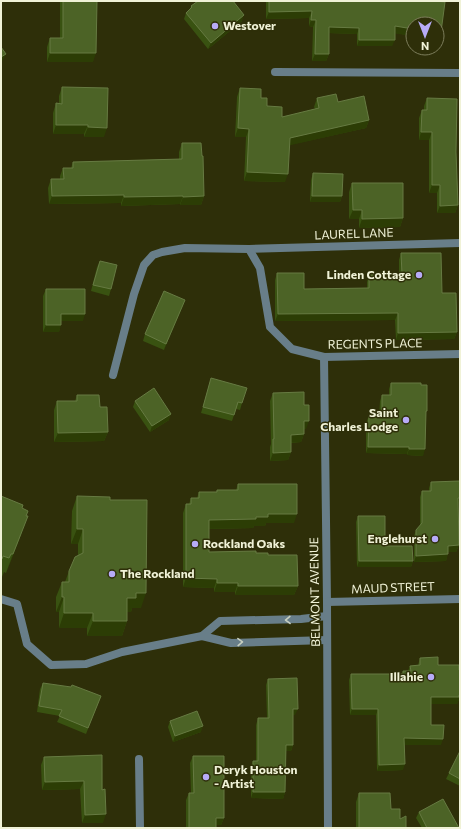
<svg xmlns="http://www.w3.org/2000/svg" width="461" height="829" font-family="Commissioner,sans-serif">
	<rect width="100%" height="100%" fill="#2e2f09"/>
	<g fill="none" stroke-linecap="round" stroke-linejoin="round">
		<g stroke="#687e89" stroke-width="8">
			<path d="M 275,72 L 460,73"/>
			<path d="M 1,599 L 17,604 L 27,644 L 51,665 L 86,664 L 122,652 L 202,636"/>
			<path d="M 327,616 L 301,619 L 220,621 L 202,636 L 231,643 L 327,640"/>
		</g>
		<g stroke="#687e89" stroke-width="8">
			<path d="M 249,249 L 460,243"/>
			<path d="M 324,357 L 327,602 L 328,828"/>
			<path d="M 113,375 L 134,294 L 144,265 L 153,255 L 162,252 L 185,248 L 249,249 L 260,268 L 270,327 L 292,349 L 324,357 L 460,354"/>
			<path d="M 327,602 L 460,599"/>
			<path d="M 139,759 L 140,828"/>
		</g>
	</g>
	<g fill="#395211">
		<path d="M 60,1 L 97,1 L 93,62 L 47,62 L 47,47 L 50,38 L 60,38 Z"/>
		<path d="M 266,1 L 435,1 L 439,39 L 437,39 L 437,24 L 413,24 L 413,36 L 395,33 L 392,46 L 357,46 L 357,34 L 329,33 L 329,54 L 326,61 L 312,61 L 313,27 L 309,26 L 309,18 L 266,19 Z"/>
		<path d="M 191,6 L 242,21 L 208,49 L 184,19 L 186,13 L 190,9 Z"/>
		<path d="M 62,87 L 104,137 L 84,137 L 84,134 L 53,134 L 53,113 L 56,103 L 59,104 L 59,96 Z"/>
		<path d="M 240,88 L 261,98 L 267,106 L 282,117 L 315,109 L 314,107 L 317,98 L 338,102 L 369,120 L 366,128 L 289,145 L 285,182 L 244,181 L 246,137 L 235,137 L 237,97 Z"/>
		<path d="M 427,98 L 456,152 L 458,205 L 455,213 L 437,213 L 437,193 L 429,193 L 429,140 L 419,140 L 419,118 L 422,110 L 424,110 L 424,106 Z"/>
		<path d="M 182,143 L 204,196 L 201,205 L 180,205 L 180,204 L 121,206 L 121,203 L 49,204 L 48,188 L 51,179 L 60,179 L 60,176 L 63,168 L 71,168 L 73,162 L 179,159 L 179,152 Z"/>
		<path d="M 313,173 L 342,196 L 340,202 L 310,202 L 311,180 Z"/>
		<path d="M 352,183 L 403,218 L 400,227 L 359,228 L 359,219 L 349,219 L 349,192 Z"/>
		<path d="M 401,253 L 442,293 L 457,332 L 454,339 L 396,340 L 395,320 L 275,321 L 275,280 L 277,273 L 304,289 L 367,288 L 367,282 L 369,275 L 399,275 L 399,260 Z"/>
		<path d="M 100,261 L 111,289 L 109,296 L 91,291 L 97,267 Z"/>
		<path d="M 46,289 L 83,321 L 61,321 L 59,332 L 43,332 L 43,296 Z"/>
		<path d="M 185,300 L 164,350 L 143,341 L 145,334 Z"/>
		<path d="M 211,378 L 242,403 L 240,410 L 236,409 L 232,421 L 201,413 Z"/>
		<path d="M 391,383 L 426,415 L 423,456 L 407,455 L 407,454 L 366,453 L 366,423 L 369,416 L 379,417 L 380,401 L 382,395 L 389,395 L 389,389 Z"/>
		<path d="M 273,393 L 304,405 L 306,429 L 304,429 L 304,434 L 301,442 L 291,443 L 291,452 L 288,460 L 270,461 L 270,447 L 271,444 L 270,401 Z"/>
		<path d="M 77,395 L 108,432 L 104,441 L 54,442 L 54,410 L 57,401 L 75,401 Z"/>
		<path d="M 135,401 L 169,420 L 150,432 L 133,407 Z"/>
		<path d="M 431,482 L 458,504 L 459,545 L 456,552 L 448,552 L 446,561 L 414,562 L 414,536 L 416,530 L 420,526 L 420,497 L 422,491 L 429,491 L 429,488 Z"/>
		<path d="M 238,484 L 294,523 L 266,523 L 265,526 L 254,526 L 253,528 L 209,529 L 209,552 L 256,553 L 268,555 L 298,586 L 294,595 L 235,595 L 235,592 L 214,592 L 214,588 L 183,587 L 183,513 L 186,504 L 189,504 L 191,498 L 197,498 L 199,492 L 216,492 L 217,490 L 236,490 Z"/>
		<path d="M 1,496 L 22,509 L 26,516 L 21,535 L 6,573 L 4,572 L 2,577 L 1,577 Z"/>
		<path d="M 77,496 L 110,500 L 141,608 L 132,608 L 131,612 L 127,612 L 127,621 L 122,636 L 87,636 L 87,628 L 59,628 L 59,612 L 56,612 L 56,597 L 62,582 L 65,582 L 69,571 L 78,556 L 78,544 L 71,544 L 72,511 Z"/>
		<path d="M 358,516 L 385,546 L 413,561 L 411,567 L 357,567 L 356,522 Z"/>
		<path d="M 420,658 L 438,665 L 459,701 L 458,701 L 457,704 L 431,704 L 431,725 L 441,745 L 404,745 L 403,770 L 377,771 L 376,715 L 350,715 L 349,680 L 351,674 L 402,674 L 403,671 L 408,671 L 410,666 L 418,665 Z"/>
		<path d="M 268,679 L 295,715 L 293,715 L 293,745 L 291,751 L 286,751 L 285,792 L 283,799 L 251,798 L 251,767 L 253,761 L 256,761 L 256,725 L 258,718 L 267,718 L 266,685 Z"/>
		<path d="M 43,683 L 101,696 L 86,734 L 57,722 L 60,716 L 37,712 L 40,689 Z"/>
		<path d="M 170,721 L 201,732 L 173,742 L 168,727 Z"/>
		<path d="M 460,751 L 460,786 L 446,779 Z"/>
		<path d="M 102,755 L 103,823 L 82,823 L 80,789 L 42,790 L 41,765 L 44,757 Z"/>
		<path d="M 193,756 L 224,818 L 221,825 L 216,825 L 216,828 L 186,828 L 186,800 L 189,793 L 191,793 L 190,763 Z"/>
		<path d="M 359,793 L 391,809 L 400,819 L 406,828 L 356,828 L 356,802 Z"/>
		<path d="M 419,812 L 459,828 L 422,828 L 416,818 Z"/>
	</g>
	<g fill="#2c3d05">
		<path d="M 312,11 L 309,18 L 266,19 L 269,12 Z"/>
		<path d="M 244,15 L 242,21 L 208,49 L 211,43 Z"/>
		<path d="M 311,20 L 316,20 L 313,27 L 309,26 Z"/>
		<path d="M 395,26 L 413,29 L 413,36 L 392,33 Z"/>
		<path d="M 329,27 L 359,28 L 357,34 L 327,33 Z"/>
		<path d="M 437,32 L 441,32 L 439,39 L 437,39 Z"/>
		<path d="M 359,40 L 395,40 L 392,46 L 357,46 Z"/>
		<path d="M 50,53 L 96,53 L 93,62 L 47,62 Z"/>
		<path d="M 6,54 L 3,60 L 1,62 L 1,57 Z"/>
		<path d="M 315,54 L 329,54 L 326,61 L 312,61 Z"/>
		<path d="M 369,120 L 366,128 L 287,146 L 290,138 Z"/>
		<path d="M 56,125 L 88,125 L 84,134 L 53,134 Z"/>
		<path d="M 88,127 L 107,128 L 104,137 L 84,137 Z"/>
		<path d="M 238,128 L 249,129 L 246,137 L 235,137 Z"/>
		<path d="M 421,132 L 432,132 L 429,140 L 419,140 Z"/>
		<path d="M 247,172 L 288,174 L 285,182 L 244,181 Z"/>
		<path d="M 432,185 L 440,185 L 437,193 L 429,193 Z"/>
		<path d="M 124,195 L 121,203 L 49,204 L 52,196 Z"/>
		<path d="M 183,196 L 180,204 L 121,206 L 124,197 Z"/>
		<path d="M 204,196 L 201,205 L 180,205 L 183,197 Z"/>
		<path d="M 312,196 L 342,196 L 340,202 L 310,202 Z"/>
		<path d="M 458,205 L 455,213 L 437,213 L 440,206 Z"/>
		<path d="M 353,210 L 362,210 L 359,219 L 349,219 Z"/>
		<path d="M 403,218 L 400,227 L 359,228 L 362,219 Z"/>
		<path d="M 185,300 L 183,306 L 164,350 L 166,344 Z"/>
		<path d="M 398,313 L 395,320 L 275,321 L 278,314 Z"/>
		<path d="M 61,314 L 85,314 L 83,321 L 59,321 Z"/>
		<path d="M 46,325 L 61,325 L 59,332 L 43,332 Z"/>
		<path d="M 457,332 L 454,339 L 396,340 L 398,333 Z"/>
		<path d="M 171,414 L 169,420 L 150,432 L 152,426 Z"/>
		<path d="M 304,421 L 309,421 L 306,429 L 301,430 Z"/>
		<path d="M 108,432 L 104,441 L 54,442 L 58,433 Z"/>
		<path d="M 304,434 L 301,442 L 288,443 L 291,435 Z"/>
		<path d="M 368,447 L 409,447 L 407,454 L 366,453 Z"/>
		<path d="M 409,449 L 425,449 L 423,456 L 407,455 Z"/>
		<path d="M 291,452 L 288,460 L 270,461 L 273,453 Z"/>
		<path d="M 458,498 L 460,498 L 460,504 L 456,504 Z"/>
		<path d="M 268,514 L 297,514 L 294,523 L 266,523 L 265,526 L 254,526 L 253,528 L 205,529 L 209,520 L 256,517 Z"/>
		<path d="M 28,516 L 21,535 L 6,573 L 13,554 Z"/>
		<path d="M 77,529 L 83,529 L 78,544 L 71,544 Z"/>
		<path d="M 459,545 L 456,552 L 446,552 L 448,546 Z"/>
		<path d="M 448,554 L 446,561 L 414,562 L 416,556 Z"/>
		<path d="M 359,561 L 413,561 L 411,567 L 357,567 Z"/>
		<path d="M 186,578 L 217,579 L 214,588 L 183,587 Z"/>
		<path d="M 217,583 L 238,583 L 235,592 L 214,592 Z"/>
		<path d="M 238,586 L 298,586 L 294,595 L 235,595 Z"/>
		<path d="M 136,593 L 146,593 L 141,608 L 132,608 L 131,612 L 122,612 L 127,598 Z"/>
		<path d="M 62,597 L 64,597 L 59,612 L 56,612 Z"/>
		<path d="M 64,613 L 93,613 L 87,628 L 59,628 Z"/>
		<path d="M 93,621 L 127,621 L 122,636 L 87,636 Z"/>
		<path d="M 460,695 L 460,698 L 457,704 L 428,704 L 431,697 Z"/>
		<path d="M 293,709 L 298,709 L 295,715 L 291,715 Z"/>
		<path d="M 352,709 L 378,709 L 376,715 L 350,715 Z"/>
		<path d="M 203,726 L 201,732 L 173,742 L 175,736 Z"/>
		<path d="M 404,738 L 443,739 L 441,745 L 402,745 Z"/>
		<path d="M 286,745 L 293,745 L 291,751 L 284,751 Z"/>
		<path d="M 405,764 L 403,770 L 377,771 L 379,765 Z"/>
		<path d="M 84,781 L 80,789 L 42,790 L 45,782 Z"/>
		<path d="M 253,792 L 285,792 L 283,799 L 251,798 Z"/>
		<path d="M 106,814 L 103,823 L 82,823 L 85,815 Z"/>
		<path d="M 216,818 L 224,818 L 221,825 L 214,825 Z"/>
	</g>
	<g fill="#4c6326" stroke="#667a42">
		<path d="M 63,1 L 97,1 L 96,53 L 50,53 L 50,38 L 63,38 Z"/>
		<path d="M 198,1 L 233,1 L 244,15 L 211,43 L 186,13 L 192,7 L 191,6 Z"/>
		<path d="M 269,1 L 435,1 L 445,2 L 441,32 L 437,32 L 437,24 L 413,24 L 413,29 L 395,26 L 395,40 L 359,40 L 359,28 L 329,27 L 329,54 L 315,54 L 316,20 L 311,20 L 312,11 L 269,12 Z"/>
		<path d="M 1,47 L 6,54 L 1,57 Z"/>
		<path d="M 62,87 L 108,88 L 107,128 L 88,127 L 88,125 L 56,125 L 56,103 L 62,104 Z"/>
		<path d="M 240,88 L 261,89 L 261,98 L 267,98 L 267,106 L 282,107 L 282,117 L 319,108 L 317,98 L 336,94 L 338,102 L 364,96 L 369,120 L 290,138 L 288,174 L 247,172 L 249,129 L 238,128 Z"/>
		<path d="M 427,98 L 457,99 L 456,152 L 458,205 L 440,206 L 440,185 L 432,185 L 432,132 L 421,132 L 422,110 L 427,110 Z"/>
		<path d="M 182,143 L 201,143 L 202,156 L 203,156 L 204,196 L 183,197 L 183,196 L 124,197 L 124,195 L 52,196 L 51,179 L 64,179 L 63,168 L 73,168 L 73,162 L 182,159 Z"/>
		<path d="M 313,173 L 343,174 L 342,196 L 312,196 Z"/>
		<path d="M 352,183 L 403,183 L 403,218 L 362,219 L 362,210 L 353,210 Z"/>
		<path d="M 401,253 L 441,253 L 442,293 L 456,293 L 457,332 L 398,333 L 398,313 L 278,314 L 277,273 L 304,273 L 304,289 L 369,288 L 369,275 L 402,274 Z"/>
		<path d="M 100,261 L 117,265 L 111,289 L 93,285 Z"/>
		<path d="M 46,289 L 85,289 L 85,314 L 61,314 L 61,325 L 46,325 Z"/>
		<path d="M 164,291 L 185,300 L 166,344 L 145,334 Z"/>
		<path d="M 211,378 L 247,388 L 242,403 L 238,402 L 234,415 L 203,407 Z"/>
		<path d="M 391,383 L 421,383 L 421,385 L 427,385 L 427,411 L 426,411 L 425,449 L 409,449 L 409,447 L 368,447 L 369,416 L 382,417 L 382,395 L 391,395 Z"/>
		<path d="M 154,388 L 171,414 L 152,426 L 135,401 Z"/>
		<path d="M 304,392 L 304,405 L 309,405 L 309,421 L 304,421 L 304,434 L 291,435 L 291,452 L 273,453 L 273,439 L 274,439 L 273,393 Z"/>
		<path d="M 77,395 L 99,395 L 100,407 L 107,407 L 108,432 L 58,433 L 57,401 L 77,401 Z"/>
		<path d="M 460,481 L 460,498 L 458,498 L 459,545 L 448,546 L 448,554 L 416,556 L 416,530 L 422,523 L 422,491 L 431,491 L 431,482 Z"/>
		<path d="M 238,484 L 297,484 L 297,514 L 268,514 L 268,517 L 256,517 L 256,519 L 209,520 L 209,552 L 256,551 L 256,553 L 268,553 L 268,555 L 297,555 L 298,586 L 238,586 L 238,583 L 217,583 L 217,579 L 186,578 L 186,504 L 191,504 L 191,498 L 199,498 L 199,492 L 217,492 L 217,490 L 238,490 Z"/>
		<path d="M 1,496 L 23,505 L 22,508 L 28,511 L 26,516 L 28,516 L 13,554 L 11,554 L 9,558 L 3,556 L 2,559 L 1,559 Z"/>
		<path d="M 77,496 L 110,497 L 110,500 L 147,500 L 146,593 L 136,593 L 136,598 L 127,598 L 127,621 L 93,621 L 93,613 L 64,613 L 64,597 L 62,597 L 62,582 L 69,582 L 69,571 L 75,557 L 83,553 L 83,529 L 77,529 Z"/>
		<path d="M 358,516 L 385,516 L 385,546 L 412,546 L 413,561 L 359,561 Z"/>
		<path d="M 438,657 L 438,665 L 459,665 L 459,670 L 460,670 L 460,695 L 459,695 L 459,697 L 431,697 L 431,725 L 444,725 L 443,739 L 404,738 L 405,764 L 379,765 L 378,709 L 352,709 L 351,674 L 403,674 L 403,671 L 411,671 L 410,666 L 420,665 L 420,658 Z"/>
		<path d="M 297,678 L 298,709 L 293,709 L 293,745 L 286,745 L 285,792 L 253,792 L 253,761 L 258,761 L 258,718 L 269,718 L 268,679 Z"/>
		<path d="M 43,683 L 71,687 L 72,685 L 101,696 L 88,728 L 59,716 L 62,710 L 39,706 Z"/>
		<path d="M 197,711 L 203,726 L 175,736 L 170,721 Z"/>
		<path d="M 460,751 L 460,779 L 449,773 Z"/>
		<path d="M 102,755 L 102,790 L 105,789 L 106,814 L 85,815 L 84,781 L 45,782 L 44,757 Z"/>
		<path d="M 193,756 L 224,756 L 224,818 L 216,818 L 216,828 L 189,828 L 189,793 L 194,793 Z"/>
		<path d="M 359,793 L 390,793 L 391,809 L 400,809 L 400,819 L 406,816 L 406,828 L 359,828 Z"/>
		<path d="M 443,799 L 459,828 L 427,828 L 419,812 Z"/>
	</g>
	<defs><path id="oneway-chevron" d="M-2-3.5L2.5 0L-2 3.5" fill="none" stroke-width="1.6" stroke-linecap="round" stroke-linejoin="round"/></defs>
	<g stroke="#c7cfc0">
		<use href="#oneway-chevron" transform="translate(288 620) rotate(179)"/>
		<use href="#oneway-chevron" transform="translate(240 642) rotate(-2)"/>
	</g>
	<g fill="#b7abf8" stroke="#2e2f09" stroke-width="1.5">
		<circle cx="215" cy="26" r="4"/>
		<circle cx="419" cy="275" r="4"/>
		<circle cx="406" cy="420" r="4"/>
		<circle cx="435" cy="539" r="4"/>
		<circle cx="195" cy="544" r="4"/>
		<circle cx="112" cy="574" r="4"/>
		<circle cx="431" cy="677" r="4"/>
		<circle cx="206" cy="777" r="4"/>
	</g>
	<g text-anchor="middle" stroke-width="3" stroke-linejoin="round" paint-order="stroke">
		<g font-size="12" font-weight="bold" fill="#f0f2d7" stroke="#2e2f09" text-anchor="start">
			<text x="223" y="30">Westover</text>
			<text x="411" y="279" text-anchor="end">Linden Cottage</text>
			<text x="398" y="417" text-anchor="end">Saint<tspan x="398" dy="14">Charles Lodge</tspan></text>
			<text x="427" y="543" text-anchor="end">Englehurst</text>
			<text x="203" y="548">Rockland Oaks</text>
			<text x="120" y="578">The Rockland</text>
			<text x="423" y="681" text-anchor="end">Illahie</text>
			<text x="214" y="774">Deryk Houston<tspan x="214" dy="14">- Artist</tspan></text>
		</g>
		<g font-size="12" fill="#f0f2d7" stroke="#2e2f09">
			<text transform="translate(354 234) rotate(-2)" y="4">LAUREL LANE</text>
			<text transform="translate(375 344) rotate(-1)" y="4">REGENTS PLACE</text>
			<text transform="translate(393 588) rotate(-2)" y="4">MAUD STREET</text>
			<text transform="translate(315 592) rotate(-91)" y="4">BELMONT AVENUE</text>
		</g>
	</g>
	<rect width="461" height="829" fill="none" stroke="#f0f2d7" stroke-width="4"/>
	<g transform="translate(425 36) rotate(180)"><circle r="19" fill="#2e2f09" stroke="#7c7d5b"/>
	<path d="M0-3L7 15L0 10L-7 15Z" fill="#b7abf8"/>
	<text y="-6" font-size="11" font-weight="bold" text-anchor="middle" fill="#f0f2d7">N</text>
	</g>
</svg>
